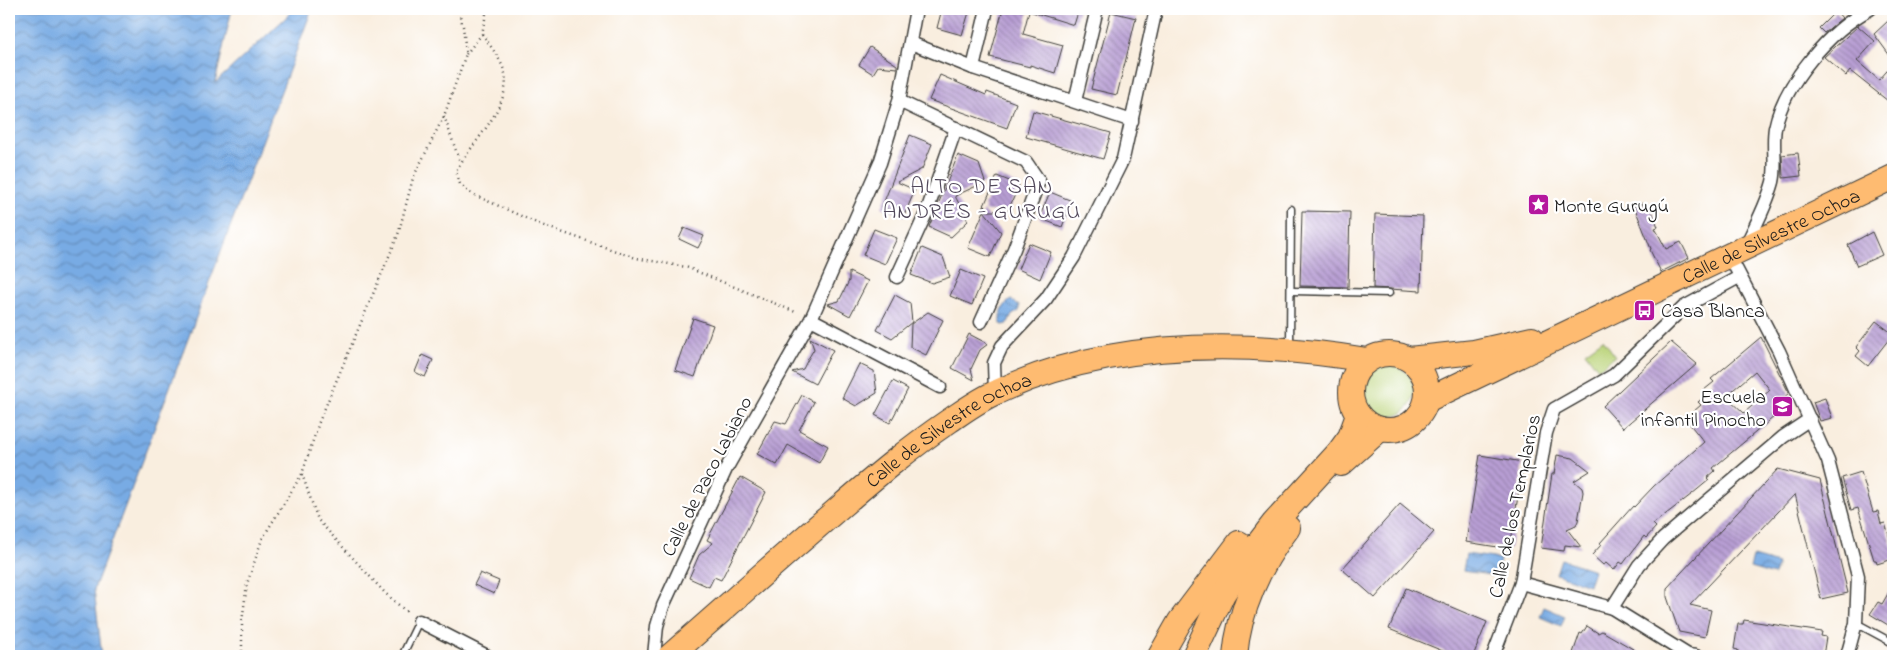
<svg xmlns="http://www.w3.org/2000/svg" width="1902" height="665" font-family="'Indie Flower',sans-serif">
	<defs>
		<pattern id="water-waves" width="16" height="10" patternUnits="userSpaceOnUse" patternTransform="scale(1.25)"><rect width="16" height="10" fill="#78abe4"/><path d="M0 5q4-4 8 0t8 0" fill="none" stroke="#628ab8"/></pattern>
		<pattern id="building-back-hatch" width="6" height="6" patternUnits="userSpaceOnUse" patternTransform="scale(1.25)"><rect width="6" height="6" fill="#b89ed4"/><path d="M-1 5l2 2M0 0l6 6M5-1l2 2" fill="none" stroke="#9580ab"/></pattern>
	</defs>
	<rect width="100%" height="100%" fill="#fff"/>
	<filter id="ink" filterUnits="userSpaceOnUse"><feTurbulence type="fractalNoise" baseFrequency=".02" numOctaves="2"/><feDisplacementMap in="SourceGraphic" scale="10" xChannelSelector="R" yChannelSelector="G"/><feConvolveMatrix kernelMatrix="1 2 1 2 8 2 1 2 1" color-interpolation-filters="sRGB"/></filter>
	<filter id="wash" filterUnits="userSpaceOnUse"><feTurbulence type="fractalNoise" baseFrequency=".0096" numOctaves="4" result="noise"/><feDisplacementMap in="SourceGraphic" scale="20" xChannelSelector="R" yChannelSelector="G"/><feGaussianBlur stdDeviation="1.12" result="paint"/><feColorMatrix in="noise" values="0 0 0 0 0 0 0 0 0 0 0 0 0 0 0 0 0 1.4 0 .05"/><feComposite in="paint" operator="in"/></filter>
	<g filter="url(#wash)">
		<rect width="100%" height="100%" fill="#f9eedf"/>
		<g fill="#bad378" stroke="#6b784a">
			<path d="M 1603,339 L 1615,356 L 1598,369 L 1585,352 Z"/>
			<circle cx="1388" cy="391" r="26"/>
		</g>
		<g fill="url(#water-waves)" stroke="#4a6480">
			<path d="M 9,9 L 232,9 L 215,83 L 295,9 L 312,9 L 94,589 L 102,656 L 9,656 Z"/>
			<path d="M 1011,300 L 1019,305 L 1019,311 L 1012,315 L 1007,324 L 1003,325 L 1000,323 C 1000,315 1003,304 1011,300 Z"/>
			<path d="M 1466,554 L 1500,559 L 1497,576 L 1463,571 Z"/>
			<path d="M 1753,557 L 1778,564 L 1774,575 L 1750,568 Z"/>
			<path d="M 1561,559 L 1594,570 L 1589,585 L 1556,574 Z"/>
			<path d="M 1544,607 L 1565,616 L 1561,626 L 1540,617 Z"/>
		</g>
		<g id="blocks">
			<g fill="url(#building-back-hatch)" fill-rule="evenodd">
				<path d="M 942,9 L 970,9 L 962,35 L 937,28 Z"/>
				<path d="M 1003,9 L 1079,9 L 1074,25 L 1029,11 L 1023,34 L 1063,45 L 1055,73 L 1030,65 L 1030,67 L 990,57 Z"/>
				<path d="M 1836,11 L 1842,18 L 1824,33 L 1819,28 Z"/>
				<path d="M 1111,12 L 1136,18 L 1117,95 L 1091,89 Z"/>
				<path d="M 1888,21 L 1893,27 L 1893,60 L 1874,34 Z"/>
				<path d="M 1858,26 L 1875,41 L 1857,61 L 1879,80 L 1893,64 L 1893,84 L 1888,88 L 1893,95 L 1888,101 L 1850,71 L 1846,76 L 1824,57 Z"/>
				<path d="M 870,47 L 897,65 L 897,68 L 878,66 L 873,74 L 859,65 Z"/>
				<path d="M 940,75 L 986,95 L 987,92 L 1016,103 L 1007,128 L 929,100 Z"/>
				<path d="M 1033,111 L 1111,133 L 1103,159 L 1026,137 Z"/>
				<path d="M 910,135 L 932,144 L 922,169 L 897,182 L 915,190 L 904,216 L 882,207 Z"/>
				<path d="M 1798,153 L 1801,176 L 1783,178 L 1782,155 Z"/>
				<path d="M 958,155 L 979,164 L 985,182 L 955,196 L 968,221 L 951,237 L 929,227 Z"/>
				<path d="M 997,176 L 1019,185 L 1008,211 L 984,211 L 986,205 L 983,208 Z"/>
				<path d="M 1050,192 L 1072,201 L 1062,227 L 1039,218 Z"/>
				<path d="M 1642,203 L 1645,209 L 1650,206 L 1658,227 L 1655,228 L 1666,249 L 1681,242 L 1689,258 L 1661,272 L 1650,250 L 1651,249 L 1634,206 Z"/>
				<path d="M 984,211 L 1001,232 L 990,257 L 968,248 Z"/>
				<path d="M 1302,211 L 1350,212 L 1348,287 L 1300,286 Z"/>
				<path d="M 1375,214 L 1423,216 L 1421,291 L 1373,288 Z"/>
				<path d="M 684,228 L 704,236 L 698,248 L 679,239 Z"/>
				<path d="M 874,229 L 897,238 L 885,264 L 863,255 Z"/>
				<path d="M 1872,232 L 1882,255 L 1857,266 L 1848,245 Z"/>
				<path d="M 1029,243 L 1051,252 L 1040,279 L 1018,269 Z"/>
				<path d="M 922,248 L 943,257 L 950,277 L 932,283 L 911,275 Z"/>
				<path d="M 961,270 L 983,279 L 972,305 L 950,296 Z"/>
				<path d="M 849,272 L 868,281 L 850,316 L 828,304 L 839,301 L 849,281 Z"/>
				<path d="M 895,295 L 910,303 L 912,322 L 892,338 L 877,330 Z"/>
				<path d="M 928,312 L 943,320 L 926,355 L 910,347 L 911,324 Z"/>
				<path d="M 693,318 L 713,325 L 695,377 L 675,370 Z"/>
				<path d="M 1876,321 L 1893,334 L 1868,366 L 1856,356 L 1860,351 L 1856,347 Z"/>
				<path d="M 969,334 L 988,344 L 980,350 L 971,369 L 974,380 L 952,368 Z"/>
				<path d="M 1761,337 L 1789,393 L 1781,400 L 1787,406 L 1713,468 L 1715,471 L 1707,478 L 1709,480 L 1692,494 L 1653,524 L 1656,527 L 1646,538 L 1644,536 L 1623,564 L 1620,562 L 1614,570 L 1606,563 L 1603,565 L 1592,555 L 1601,545 L 1600,543 L 1633,506 L 1634,507 L 1654,486 L 1704,442 L 1688,422 L 1697,414 L 1694,411 L 1701,405 L 1698,402 L 1708,394 L 1704,390 L 1714,382 L 1711,379 ZM 1755,371 L 1770,390 L 1744,413 L 1726,396 Z"/>
				<path d="M 810,338 L 833,350 L 815,384 L 792,372 L 803,369 L 808,359 L 814,349 Z"/>
				<path d="M 1671,342 L 1697,364 L 1623,428 L 1603,406 Z"/>
				<path d="M 422,355 L 433,360 L 425,377 L 415,372 Z"/>
				<path d="M 859,364 L 874,371 L 877,393 L 856,406 L 842,398 Z"/>
				<path d="M 893,381 L 908,389 L 890,423 L 875,415 Z"/>
				<path d="M 802,395 L 814,402 L 799,430 L 828,446 L 819,463 L 788,445 L 777,465 L 757,454 L 775,421 L 786,424 Z"/>
				<path d="M 1825,398 L 1832,418 L 1820,421 L 1813,402 Z"/>
				<path d="M 1480,455 L 1523,462 L 1510,549 L 1466,542 Z"/>
				<path d="M 1557,455 L 1573,458 L 1590,471 L 1574,481 L 1582,488 L 1583,492 L 1578,521 L 1576,525 L 1567,529 L 1581,547 L 1565,545 L 1564,551 L 1541,548 L 1552,474 L 1554,474 Z"/>
				<path d="M 1778,469 L 1820,480 L 1848,593 L 1821,599 L 1795,494 L 1690,605 L 1711,610 L 1705,637 L 1679,632 L 1667,597 L 1667,588 Z"/>
				<path d="M 1861,472 L 1873,512 L 1878,511 L 1881,524 L 1885,523 L 1893,549 L 1893,559 L 1877,564 L 1876,560 L 1874,560 L 1858,508 L 1851,510 L 1842,478 Z"/>
				<path d="M 740,477 L 766,492 L 721,580 L 714,577 L 709,587 L 689,578 L 699,555 L 713,543 L 707,540 Z"/>
				<path d="M 1400,504 L 1434,532 L 1375,598 L 1342,569 Z"/>
				<path d="M 480,573 L 499,581 L 494,594 L 474,585 Z"/>
				<path d="M 1893,585 L 1893,628 L 1870,614 L 1878,602 L 1882,604 Z"/>
				<path d="M 1406,588 L 1487,622 L 1473,656 L 1455,656 L 1389,629 Z"/>
				<path d="M 1744,620 L 1822,632 L 1821,636 L 1826,637 L 1823,656 L 1756,656 L 1737,654 L 1738,650 L 1734,649 L 1738,624 L 1743,624 Z"/>
				<path d="M 1587,626 L 1598,633 L 1602,631 L 1645,656 L 1572,656 L 1580,633 L 1582,634 Z"/>
			</g>
		</g>
	</g>
	<g filter="url(#ink)">
		<use href="#blocks" fill-opacity="0" stroke="#3d3c39" stroke-width="1"/>
		<g fill="none" stroke-linecap="round" stroke-linejoin="round">
			<defs>
				<g id="lane">
					<path d="M 1292,291 L 1389,293"/>
					<path d="M 1290,347 L 1291,209"/>
					<path d="M 1856,623 L 1893,643"/>
					<path d="M 402,656 L 419,621"/>
				</g>
				<g id="street">
					<path d="M 911,43 L 973,68 L 1132,121"/>
					<path d="M 973,68 L 987,9"/>
					<path d="M 899,101 L 1026,162 L 1039,181 L 1014,249 L 981,322"/>
					<path d="M 1075,101 L 1097,9"/>
					<path d="M 1746,245 C 1756,225 1767,204 1773,182 C 1777,165 1772,146 1775,128 C 1784,83 1830,30 1870,9"/>
					<path d="M 1729,255 L 1779,351 L 1828,461 L 1858,576 L 1856,623 L 1847,656"/>
					<path d="M 897,277 L 927,211 L 956,128"/>
					<path d="M 811,319 L 940,387"/>
					<path d="M 995,392 L 994,363 L 1002,346 L 1046,299 L 1074,257 L 1123,159 L 1156,9"/>
					<path d="M 1521,583 L 1612,608 L 1688,655 L 1696,656"/>
					<path d="M 1612,608 L 1639,565 L 1663,539 L 1783,437 L 1810,419"/>
					<path d="M 419,621 L 487,656"/>
					<path d="M 654,656 L 657,626 L 663,606 L 726,469 L 811,319 L 880,163 L 899,101 L 916,9"/>
					<path d="M 1493,656 L 1521,583 L 1546,433 L 1554,409 L 1614,375 L 1684,307 L 1739,277"/>
				</g>
				<g id="highway">
					<circle cx="1389" cy="392" r="38"/>
					<path d="M 1409,359 L 1474,352 L 1532,339"/>
					<path id="s1" d="M 1427,400 L 1893,177"/>
					<path d="M 1341,464 L 1380,429"/>
					<path id="s2" d="M 670,656 C 726,607 782,557 839,508 C 876,476 908,449 949,421 C 964,411 980,399 997,392 C 1111,339 1245,340 1367,360"/>
					<path d="M 1160,656 L 1180,621 L 1239,543"/>
					<path d="M 1194,656 L 1223,594 L 1241,566 L 1274,523 L 1339,452 L 1350,437 L 1358,415"/>
					<path d="M 1235,656 C 1239,610 1259,565 1288,528"/>
				</g>
			</defs>
			<use href="#lane" stroke="#3d3c39" stroke-width="9"/>
			<use href="#street" stroke="#3d3c39" stroke-width="15"/>
			<use href="#highway" stroke="#3d3c39" stroke-width="26"/>
			<g stroke="#3d3c39" stroke-width="2.5" stroke-dasharray="1 4" stroke-linecap="butt">
				<path d="M 482,34 C 490,45 499,57 504,70 C 515,103 471,143 456,171 L 460,184 L 470,193 L 541,225 L 636,258 L 686,267 L 798,313"/>
				<path d="M 466,54 L 482,34 L 487,9"/>
				<path d="M 444,116 L 460,162"/>
				<path d="M 302,474 L 318,520 L 385,593 L 408,613"/>
				<path d="M 242,656 L 242,622 L 247,584 L 262,539 L 302,474 L 319,422 L 398,235 L 413,178 L 444,116 L 466,54 L 463,26 L 458,9"/>
			</g>
			<use href="#lane" stroke="#fff" stroke-width="6"/>
			<use href="#street" stroke="#fff" stroke-width="12"/>
			<use href="#highway" stroke="#febb71" stroke-width="24"/>
		</g>
	</g>
	<defs>
		<symbol id="sight-square" viewBox="-11 -11 22 22"><rect x="-9" y="-9" width="18" height="18" rx="4" fill="#b5179e" stroke="#fff"/><path d="M0-6L1.8-2.2L6-1.7L2.9 1.2L3.7 5.4L0 3.3L-3.7 5.4L-2.9 1.2L-6-1.7L-1.8-2.2Z" fill="#fff"/></symbol>
		<symbol id="bus-square" viewBox="-11 -11 22 22"><rect x="-9" y="-9" width="18" height="18" rx="4" fill="#b5179e" stroke="#fff"/><path d="M-5-6H5V4H4V6H2V4H-2V6H-4V4H-5ZM-3.5-4V0h7V-4ZM-3.5 1.2v1.5H-2V1.2ZM2 1.2v1.5H3.5V1.2Z" fill="#fff"/></symbol>
		<symbol id="school-square" viewBox="-11 -11 22 22"><rect x="-9" y="-9" width="18" height="18" rx="4" fill="#b5179e" stroke="#fff"/><path d="M0-5L7-2L0 1L-7-2ZM-4 1L0 2.5L4 1V4Q0 6-4 4Z" fill="#fff"/></symbol>
	</defs>
	<g fill-rule="evenodd">
		<use href="#sight-square" x="1526" y="192" width="25" height="25"/>
		<use href="#bus-square" x="1632" y="298" width="25" height="25"/>
		<use href="#school-square" x="1770" y="394" width="25" height="25"/>
	</g>
	<g text-anchor="middle" stroke-width="4.5" stroke-linejoin="round" paint-order="stroke">
		<g font-size="20" fill="#1c1c1c" stroke="#fff" text-anchor="start">
			<text x="1554" y="212">Monte Gurugú</text>
			<text x="1661" y="317">Casa Blanca</text>
			<text x="1766" y="403" text-anchor="end">Escuela<tspan x="1766" dy="23">infantil Pinocho</tspan></text>
		</g>
		<g font-size="20" fill="#1c1c1c" stroke="#fff">
			<text dy="7" stroke="none"><textPath href="#s1" startOffset="381">Calle de Silvestre Ochoa</textPath></text>
			<text dy="7" stroke="none"><textPath href="#s2" startOffset="360">Calle de Silvestre Ochoa</textPath></text>
			<text transform="translate(706 476) rotate(-63)" y="7">Calle de Paco Labiano</text>
			<text transform="translate(1514 506) rotate(-78)" y="7">Calle de los Templarios</text>
		</g>
		<g font-size="22" letter-spacing="1" fill="#534a5c" stroke="#fff">
			<text x="982" y="193">ALTO DE SAN<tspan x="982" dy="25">ANDRÉS - GURUGÚ</tspan></text>
		</g>
	</g>
	<rect width="1902" height="665" fill="none" stroke="#fff" stroke-width="30"/>
</svg>
